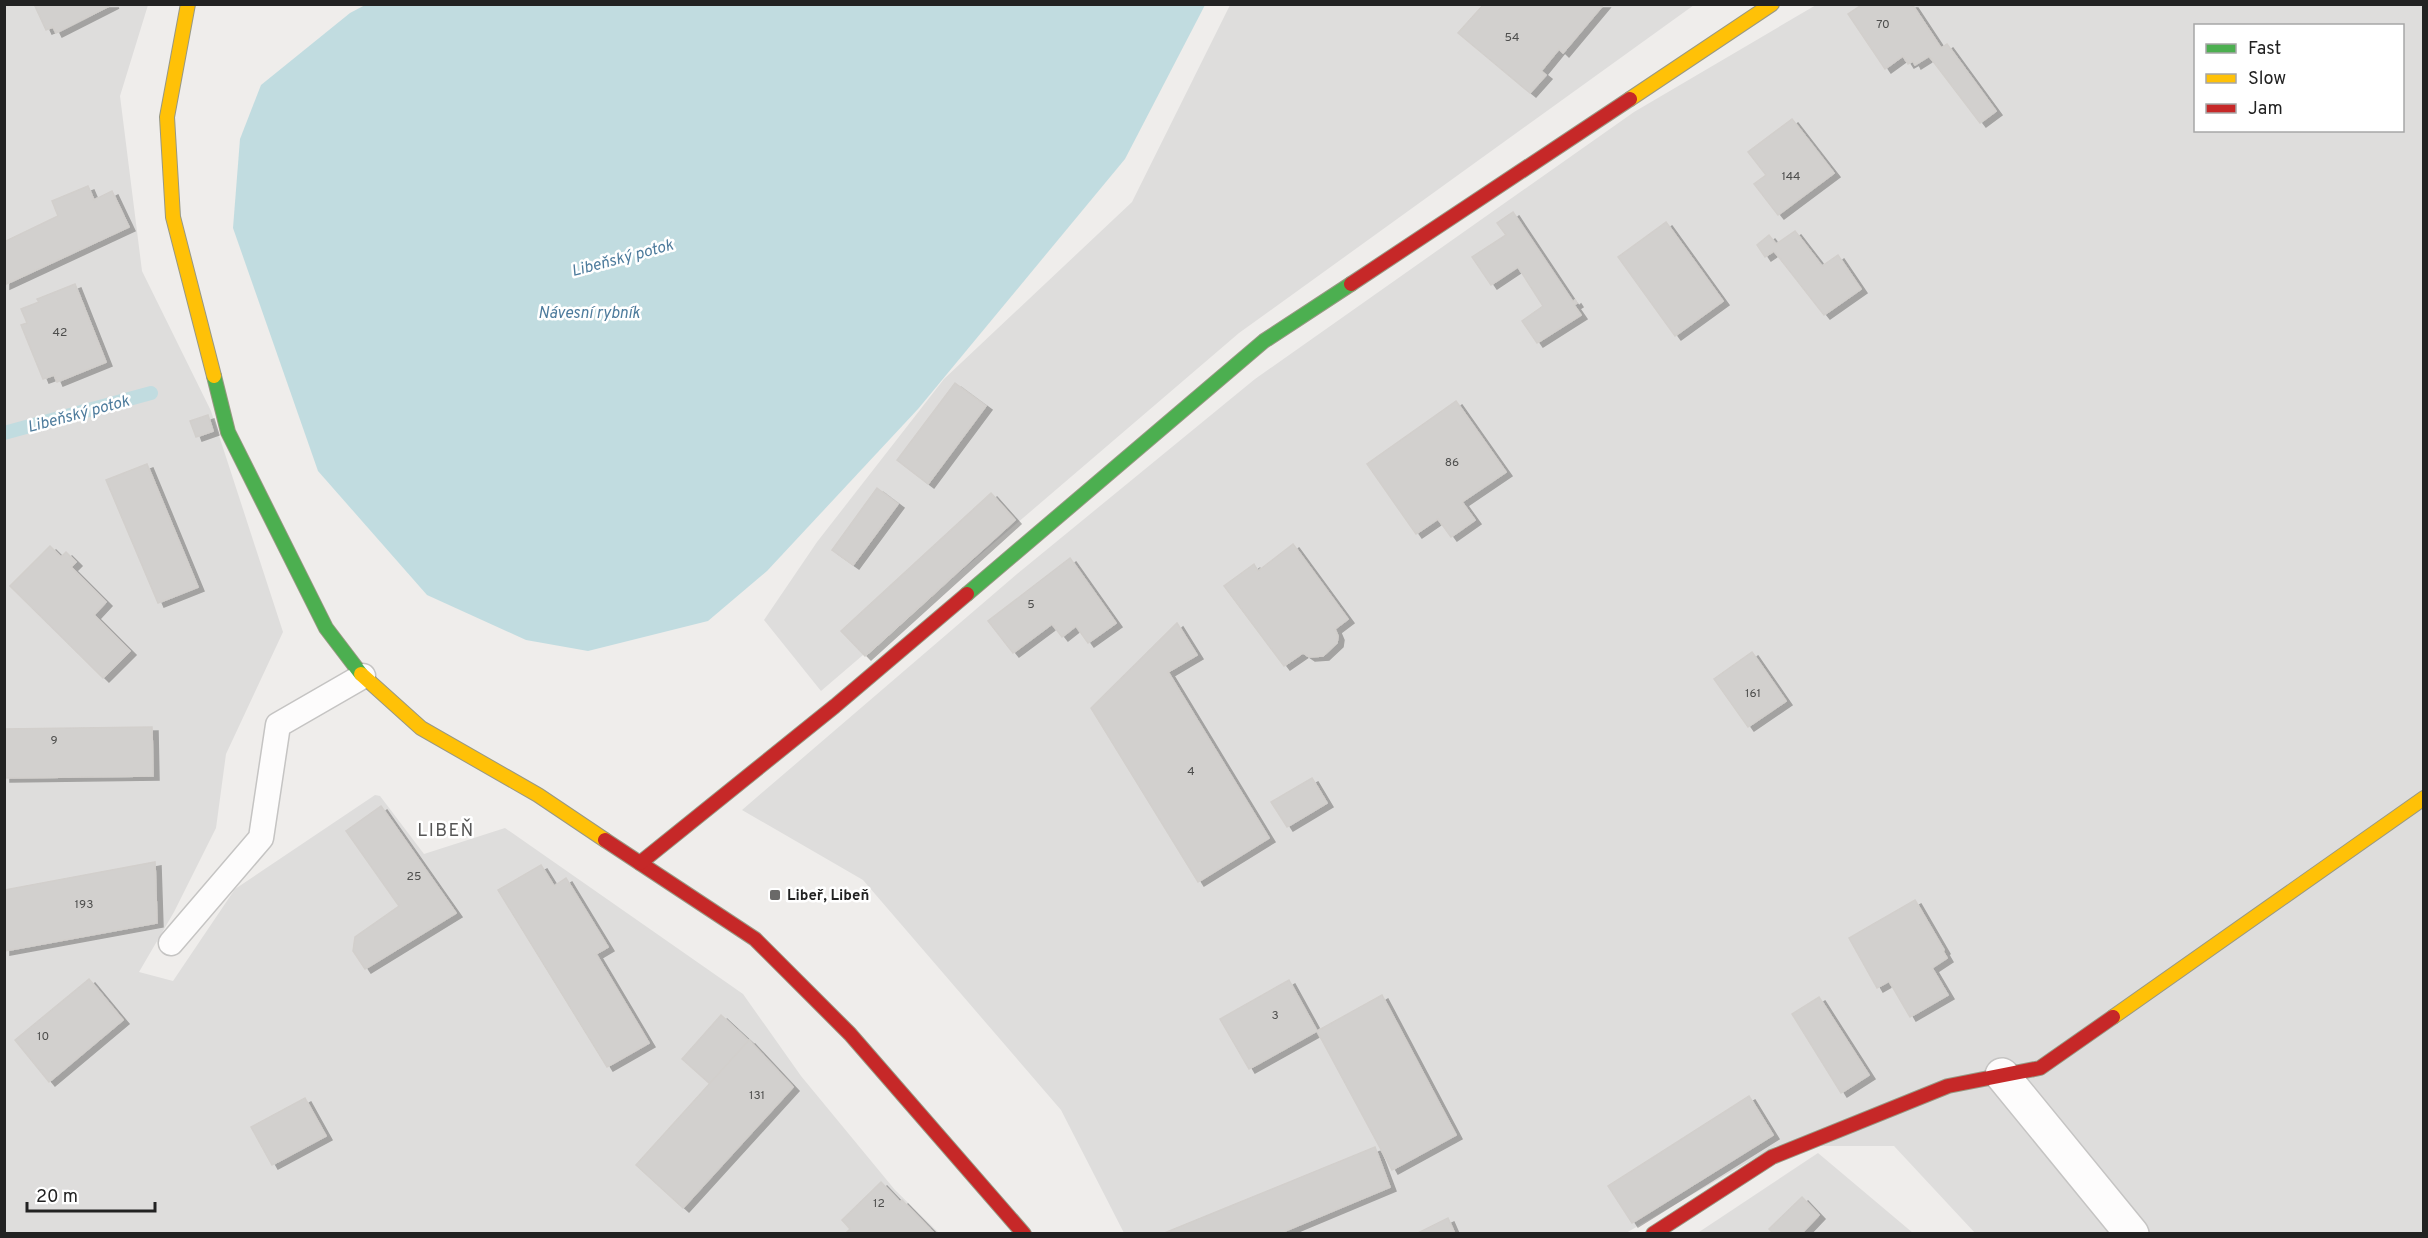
<svg xmlns="http://www.w3.org/2000/svg" width="2428" height="1238" font-family="Overpass,sans-serif">
	<defs>
		<filter id="shadow"><feDropShadow dx="6" dy="4" stdDeviation="0" flood-color="#0004"/></filter>
	</defs>
	<rect width="100%" height="100%" fill="#efedeb"/>
	<g fill="#dedddc" fill-rule="evenodd">
		<path d="M 5,5 L 148,5 L 120,96 L 142,271 L 211,411 L 283,632 L 226,754 L 216,828 L 174,912 L 139,972 L 173,981 L 235,889 L 375,795 L 380,796 L 424,854 L 505,828 L 743,994 L 801,1076 L 895,1190 L 939,1233 L 5,1234 Z"/>
		<path d="M 1230,5 L 1694,5 L 1239,333 L 821,691 L 764,620 L 817,542 L 944,379 L 1132,202 Z"/>
		<path d="M 1816,5 L 2423,5 L 2423,1233 L 1975,1233 L 1894,1146 L 1776,1146 L 1626,1233 L 1124,1233 L 1061,1110 L 863,880 L 742,810 L 1017,574 L 1255,379 L 1634,112 ZM 2196,26 L 2402,26 L 2402,130 L 2196,130 Z"/>
		<path d="M 1818,1153 L 1913,1233 L 1696,1234 Z"/>
	</g>
	<path fill="#c1dce0" d="M 367,4 L 1205,4 L 1205,5 L 1125,159 L 918,409 L 767,571 L 708,621 L 588,651 L 526,640 L 427,595 L 318,471 L 233,228 L 240,139 L 261,85 L 350,13 Z"/>
	<g fill="none" stroke-linecap="round" stroke-linejoin="round">
		<path stroke="#c1dce0" stroke-width="14" d="M 4,433 L 151,393"/>
	</g>
	<g fill="#d2d0ce" stroke="#d2cfcc" stroke-width="1.5" filter="url(#shadow)">
		<path d="M 34,4 L 113,4 L 56,33 L 53,27 L 46,30 Z"/>
		<path d="M 1484,4 L 1604,4 L 1563,53 L 1559,49 L 1541,71 L 1546,75 L 1530,93 L 1458,33 Z"/>
		<path d="M 1863,4 L 1912,4 L 1941,48 L 1947,44 L 1996,111 L 1980,123 L 1929,56 L 1915,65 L 1913,61 L 1908,64 L 1903,56 L 1885,69 L 1848,14 Z"/>
		<path d="M 1792,119 L 1834,173 L 1778,215 L 1754,184 L 1766,175 L 1748,152 Z"/>
		<path d="M 88,186 L 94,200 L 112,191 L 129,227 L 4,285 L 4,242 L 58,216 L 52,201 Z"/>
		<path d="M 1513,212 L 1573,302 L 1575,300 L 1577,303 L 1574,305 L 1581,315 L 1537,343 L 1522,321 L 1543,306 L 1518,267 L 1491,285 L 1472,257 L 1506,235 L 1497,223 Z"/>
		<path d="M 1666,222 L 1723,301 L 1675,336 L 1618,257 Z"/>
		<path d="M 1795,231 L 1822,266 L 1838,255 L 1861,289 L 1824,315 L 1774,251 L 1765,257 L 1757,245 L 1769,235 L 1776,244 Z"/>
		<path d="M 75,284 L 106,362 L 57,382 L 54,375 L 43,379 L 21,325 L 27,323 L 21,309 L 39,302 L 37,299 Z"/>
		<path d="M 955,383 L 986,406 L 928,484 L 897,460 Z"/>
		<path d="M 1456,401 L 1506,472 L 1462,502 L 1475,520 L 1451,537 L 1438,519 L 1416,534 L 1367,464 Z"/>
		<path d="M 208,415 L 213,431 L 196,437 L 190,421 Z"/>
		<path d="M 147,464 L 198,587 L 158,603 L 106,480 Z"/>
		<path d="M 877,488 L 898,504 L 853,565 L 832,550 Z"/>
		<path d="M 991,493 L 1015,520 L 865,656 L 841,631 Z"/>
		<path d="M 1293,544 L 1348,619 L 1335,629 L 1338,636 L 1337,643 L 1323,656 L 1309,657 L 1303,653 L 1284,666 L 1224,586 L 1254,564 L 1258,571 Z"/>
		<path d="M 50,546 L 61,557 L 66,552 L 76,562 L 71,567 L 106,602 L 94,615 L 130,651 L 103,678 L 10,586 Z"/>
		<path d="M 1070,558 L 1116,623 L 1088,643 L 1076,626 L 1062,637 L 1052,624 L 1013,653 L 988,621 Z"/>
		<path d="M 1177,623 L 1197,655 L 1168,672 L 1269,838 L 1198,882 L 1091,708 Z"/>
		<path d="M 1752,652 L 1786,701 L 1748,727 L 1714,679 Z"/>
		<path d="M 152,727 L 153,776 L 4,778 L 4,729 Z"/>
		<path d="M 1312,778 L 1327,803 L 1287,827 L 1271,802 Z"/>
		<path d="M 381,806 L 456,913 L 365,969 L 353,951 L 355,937 L 399,906 L 346,831 Z"/>
		<path d="M 155,862 L 157,923 L 4,951 L 4,890 Z"/>
		<path d="M 541,865 L 554,886 L 566,878 L 608,947 L 596,954 L 649,1043 L 607,1067 L 498,890 Z"/>
		<path d="M 1915,900 L 1944,950 L 1943,951 L 1947,958 L 1932,968 L 1948,995 L 1910,1017 L 1889,981 L 1877,988 L 1849,938 Z"/>
		<path d="M 89,979 L 123,1020 L 49,1082 L 15,1040 Z"/>
		<path d="M 1289,980 L 1317,1031 L 1249,1069 L 1220,1019 Z"/>
		<path d="M 1382,995 L 1456,1135 L 1392,1170 L 1317,1031 Z"/>
		<path d="M 1819,997 L 1869,1075 L 1841,1093 L 1792,1014 Z"/>
		<path d="M 721,1015 L 749,1041 L 710,1084 L 682,1059 Z"/>
		<path d="M 749,1040 L 793,1087 L 683,1208 L 636,1165 Z"/>
		<path d="M 1749,1096 L 1773,1135 L 1632,1223 L 1608,1186 Z"/>
		<path d="M 305,1098 L 326,1136 L 272,1165 L 251,1127 Z"/>
		<path d="M 1375,1147 L 1390,1187 L 1278,1234 L 1162,1234 Z"/>
		<path d="M 881,1182 L 900,1202 L 902,1200 L 934,1233 L 845,1234 L 850,1229 L 842,1220 Z"/>
		<path d="M 1802,1197 L 1819,1215 L 1801,1234 L 1774,1234 L 1769,1229 Z"/>
		<path d="M 1448,1218 L 1455,1234 L 1416,1234 Z"/>
	</g>
	<g fill="none" stroke-linecap="round" stroke-linejoin="round">
		<defs>
			<path id="lane" d="M 171,943 L 261,838 L 278,725 L 363,676"/>
			<path id="street" d="M 2002,1075 L 2132,1234"/>
			<g id="fast">
				<path d="M 214,376 L 228,432 L 326,628 L 361,674"/>
				<path d="M 967,594 L 1264,341 L 1351,284"/>
			</g>
			<g id="slow">
				<path d="M 188,4 L 167,117 L 173,217 L 214,376"/>
				<path d="M 1630,99 L 1772,4"/>
				<path d="M 361,674 L 421,728 L 538,795 L 605,840"/>
				<path d="M 2113,1017 L 2424,798"/>
			</g>
			<g id="jam">
				<path d="M 1351,284 L 1630,99"/>
				<path d="M 605,840 L 755,939 L 850,1034 L 1024,1234"/>
				<path d="M 640,863 L 835,706 L 967,594"/>
				<path d="M 1653,1234 L 1772,1157 L 1948,1086 L 2040,1068 L 2113,1017"/>
			</g>
		</defs>
		<use href="#lane" stroke="#c5c4c3" stroke-width="27"/>
		<use href="#street" stroke="#c5c4c3" stroke-width="36"/>
		<use href="#fast" stroke="#989883" stroke-width="16"/>
		<use href="#slow" stroke="#989883" stroke-width="16"/>
		<use href="#jam" stroke="#989883" stroke-width="16"/>
		<use href="#lane" stroke="#fdfcfc" stroke-width="24"/>
		<use href="#street" stroke="#fdfcfc" stroke-width="33"/>
		<use href="#fast" stroke="#4caf50" stroke-width="14"/>
		<use href="#slow" stroke="#ffc107" stroke-width="14"/>
		<use href="#jam" stroke="#c62828" stroke-width="14"/>
	</g>
	<rect fill="#6a6968" stroke="#fff" stroke-width="2" x="769" y="889" width="12" height="12" rx="3"/>
	<g text-anchor="middle" stroke-width="5" stroke-linejoin="round" paint-order="stroke">
		<g font-size="12" fill="#4e4e4d">
			<text x="1883" y="28">70</text>
			<text x="1512" y="41">54</text>
			<text x="1791" y="180">144</text>
			<text x="60" y="336">42</text>
			<text x="1452" y="466">86</text>
			<text x="1031" y="608">5</text>
			<text x="1753" y="697">161</text>
			<text x="54" y="744">9</text>
			<text x="1191" y="775">4</text>
			<text x="414" y="880">25</text>
			<text x="84" y="908">193</text>
			<text x="1275" y="1019">3</text>
			<text x="43" y="1040">10</text>
			<text x="757" y="1099">131</text>
			<text x="879" y="1207">12</text>
		</g>
		<g font-size="15" font-weight="bold" fill="#222" stroke="#fff" text-anchor="start">
			<text x="787" y="900">Libeř, Libeň</text>
		</g>
		<g font-size="16" font-style="italic" fill="#4d7b9c" stroke="#fff">
			<text transform="translate(622 257) rotate(-15)" y="6">Libeňský potok</text>
			<text x="589" y="318">Návesní rybník</text>
			<text transform="translate(78 413) rotate(-15)" y="6">Libeňský potok</text>
		</g>
		<g font-size="18" letter-spacing="1.5" fill="#555" stroke="#fff">
			<text x="446" y="836">LIBEŇ</text>
		</g>
	</g>
	<rect width="2428" height="1238" fill="none" stroke="#222222" stroke-width="12"/>
	<rect x="2194" y="24" width="210" height="108" fill="#ffffff" stroke="#a7a7a7" stroke-width="1.5"/>
	<rect x="2206" y="44" width="30" height="9" fill="#4caf50" stroke="#a7a7a7" stroke-width="1.5"/>
	<text x="2248" y="54" font-size="18" fill="#222222">Fast</text>
	<rect x="2206" y="74" width="30" height="9" fill="#ffc107" stroke="#a7a7a7" stroke-width="1.5"/>
	<text x="2248" y="84" font-size="18" fill="#222222">Slow</text>
	<rect x="2206" y="104" width="30" height="9" fill="#c62828" stroke="#a7a7a7" stroke-width="1.5"/>
	<text x="2248" y="114" font-size="18" fill="#222222">Jam</text>
	<path d="M27 1202v9h128v-9" fill="none" stroke="#222222" stroke-width="3"/>
	<text x="36" y="1202" font-size="18" fill="#222222" stroke="#ffffff" stroke-width="4.5" paint-order="stroke">20 m</text>
</svg>
